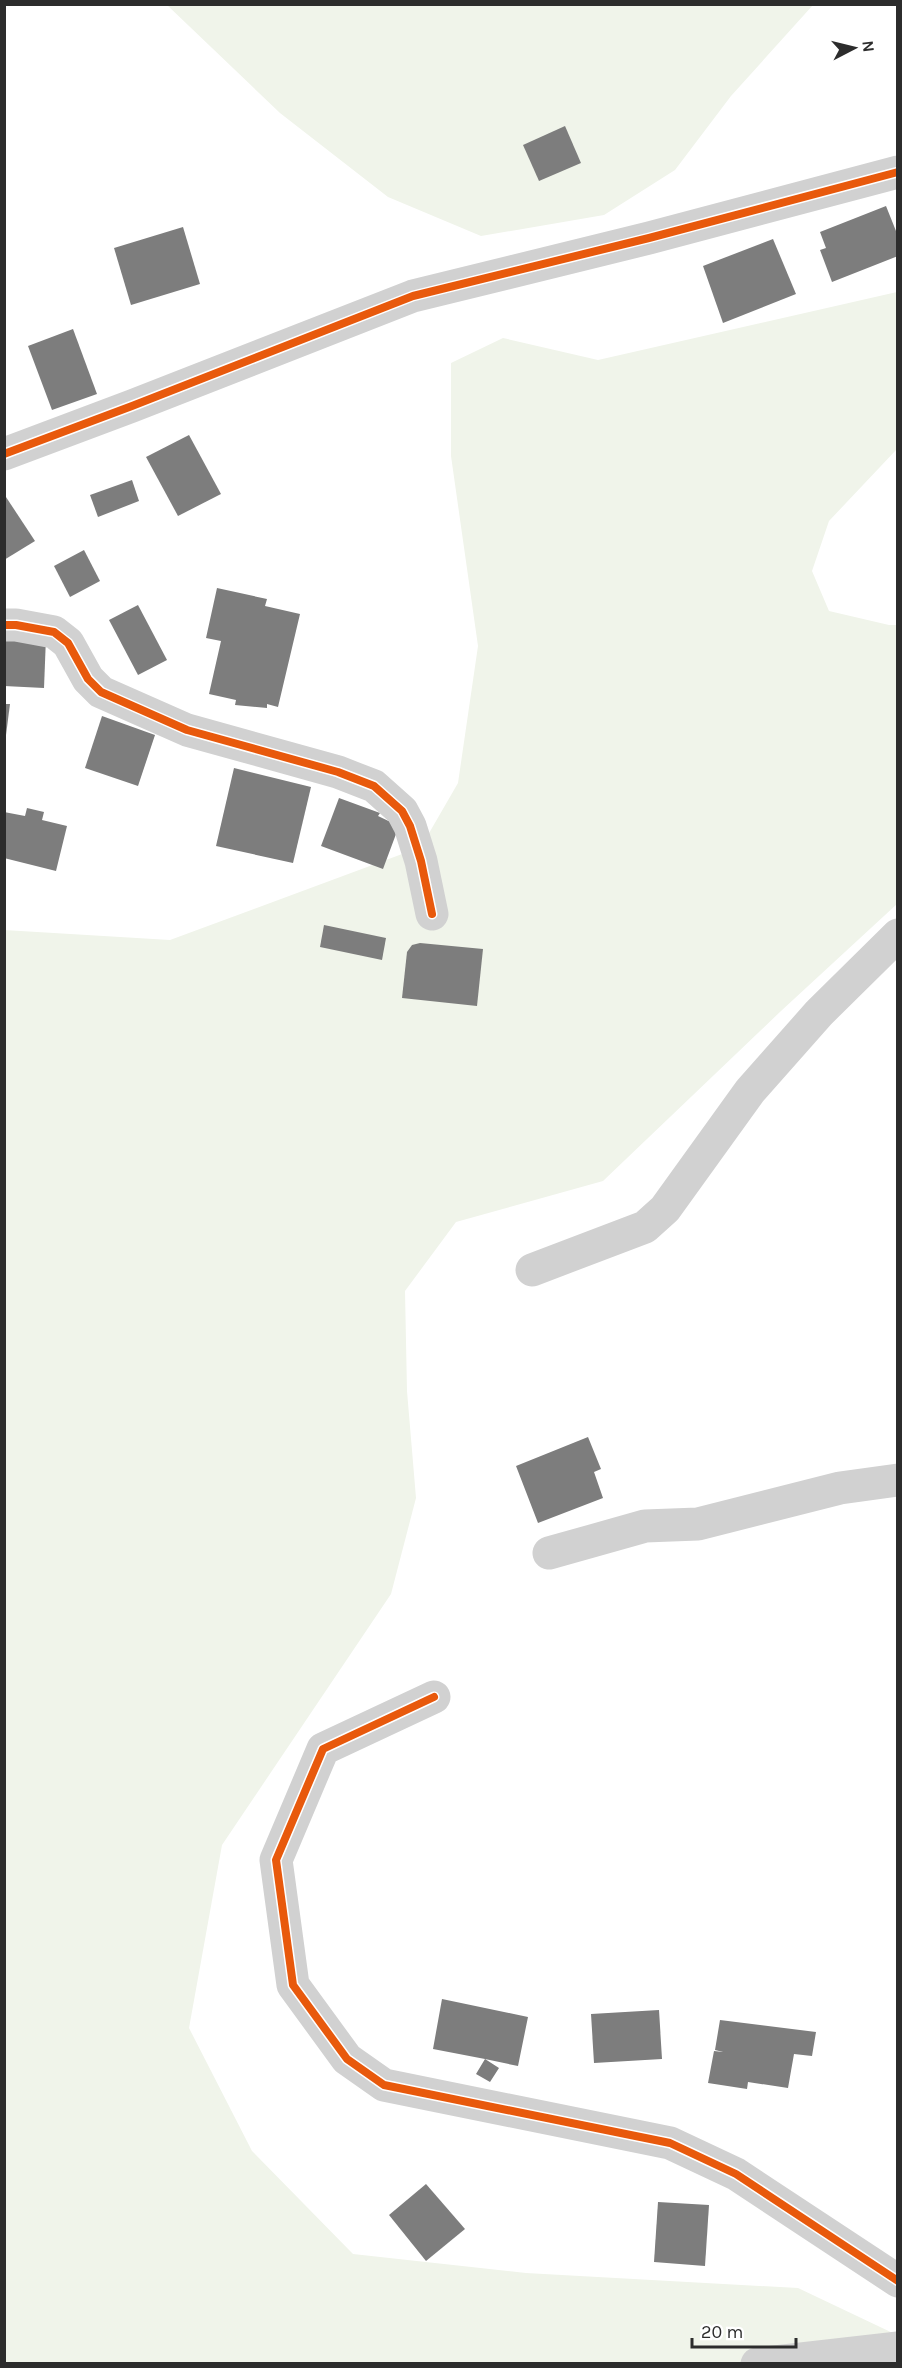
<svg xmlns="http://www.w3.org/2000/svg" width="902" height="2368" font-family="Karla,sans-serif">
	<rect width="100%" height="100%" fill="#fff"/>
	<g fill="#f0f4ea">
		<path d="M 167,5 L 813,5 L 731,96 L 675,170 L 604,215 L 481,236 L 388,197 L 280,113 Z"/>
		<path d="M 897,292 L 897,449 L 829,521 L 812,571 L 829,611 L 889,625 L 897,625 L 897,904 L 781,1011 L 603,1181 L 456,1222 L 405,1291 L 407,1391 L 416,1498 L 391,1594 L 222,1845 L 189,2028 L 252,2151 L 353,2254 L 526,2273 L 798,2288 L 897,2335 L 897,2363 L 5,2363 L 4,930 L 170,940 L 421,847 L 458,783 L 478,646 L 451,456 L 451,363 L 503,338 L 598,360 Z"/>
	</g>
	<g fill="#7d7d7d">
		<path d="M 565,126 L 581,163 L 539,181 L 523,145 Z"/>
		<path d="M 886,206 L 898,236 L 898,256 L 832,282 L 820,250 L 826,248 L 820,232 Z"/>
		<path d="M 183,227 L 200,284 L 131,305 L 114,248 Z"/>
		<path d="M 773,239 L 796,294 L 723,323 L 703,266 Z"/>
		<path d="M 73,329 L 97,394 L 52,410 L 28,346 Z"/>
		<path d="M 189,435 L 221,494 L 178,516 L 146,457 Z"/>
		<path d="M 132,480 L 139,501 L 98,517 L 90,495 Z"/>
		<path d="M 4,494 L 35,541 L 4,560 Z"/>
		<path d="M 84,550 L 100,581 L 70,597 L 54,566 Z"/>
		<path d="M 217,588 L 267,599 L 265,606 L 300,614 L 278,707 L 267,704 L 267,708 L 235,705 L 236,700 L 209,694 L 221,641 L 206,638 Z"/>
		<path d="M 138,605 L 167,660 L 138,675 L 109,620 Z"/>
		<path d="M 4,635 L 46,637 L 44,688 L 4,686 Z"/>
		<path d="M 4,704 L 10,704 L 6,735 L 4,735 Z"/>
		<path d="M 102,716 L 155,735 L 138,786 L 85,768 Z"/>
		<path d="M 234,768 L 311,787 L 293,863 L 216,846 Z"/>
		<path d="M 339,798 L 380,813 L 378,816 L 399,826 L 383,869 L 321,846 Z"/>
		<path d="M 27,808 L 44,812 L 42,820 L 67,826 L 56,871 L 4,858 L 4,812 L 25,816 Z"/>
		<path d="M 324,925 L 386,938 L 382,960 L 320,947 Z"/>
		<path d="M 420,943 L 483,949 L 477,1006 L 402,998 L 407,952 L 412,945 Z"/>
		<path d="M 588,1437 L 601,1469 L 594,1472 L 603,1498 L 538,1523 L 516,1466 Z"/>
		<path d="M 442,1999 L 528,2017 L 518,2066 L 485,2059 L 499,2068 L 490,2082 L 476,2074 L 485,2059 L 433,2049 Z"/>
		<path d="M 659,2010 L 662,2059 L 594,2063 L 591,2014 Z"/>
		<path d="M 720,2020 L 816,2032 L 812,2056 L 794,2054 L 788,2088 L 748,2082 L 747,2089 L 708,2083 L 714,2051 L 723,2052 L 715,2050 Z"/>
		<path d="M 426,2184 L 465,2229 L 426,2261 L 389,2215 Z"/>
		<path d="M 658,2202 L 709,2205 L 705,2266 L 654,2262 Z"/>
	</g>
	<g fill="none" stroke-linecap="round" stroke-linejoin="round">
		<g stroke="#d1d1d1" stroke-width="33">
			<path d="M 4,454 L 132,406 L 413,296 L 649,238 L 898,172"/>
			<path d="M 4,625 L 16,625 L 54,632 L 68,643 L 88,679 L 101,692 L 187,730 L 338,772 L 374,786 L 402,811 L 410,826 L 421,861 L 432,914"/>
			<path d="M 532,1270 L 645,1227 L 665,1209 L 750,1091 L 819,1013 L 898,935"/>
			<path d="M 549,1553 L 645,1526 L 698,1524 L 840,1488 L 898,1480"/>
			<path d="M 434,1697 L 323,1749 L 276,1860 L 293,1985 L 347,2059 L 384,2085 L 670,2143 L 736,2174 L 898,2281"/>
			<path d="M 757,2364 L 898,2348"/>
		</g>
		<defs>
			<g id="cycleway">
				<path d="M 4,454 L 132,406 L 413,296 L 649,238 L 898,172"/>
				<path d="M 4,625 L 16,625 L 54,632 L 68,643 L 88,679 L 101,692 L 187,730 L 338,772 L 374,786 L 402,811 L 410,826 L 421,861 L 432,914"/>
				<path d="M 434,1697 L 323,1749 L 276,1860 L 293,1985 L 347,2059 L 384,2085 L 670,2143 L 736,2174 L 898,2281"/>
			</g>
		</defs>
		<use href="#cycleway" stroke="#fff" stroke-width="11"/>
		<use href="#cycleway" stroke="#e8590c" stroke-width="8"/>
	</g>
	<rect width="902" height="2368" fill="none" stroke="#2c2c2c" stroke-width="12"/>
	<g transform="translate(854 48) rotate(83)" stroke="#ffffff" stroke-width="4.5" paint-order="stroke">
	<path d="M0-4.5L10 22L0 15L-10 22Z" fill="#2c2c2c"/>
	<text y="-9" font-size="16" font-weight="bold" text-anchor="middle" fill="#2c2c2c">N</text>
	</g>
	<path d="M692 2338v9h104v-9" fill="none" stroke="#2c2c2c" stroke-width="3"/>
	<text x="701" y="2338" font-size="18" fill="#2c2c2c" stroke="#ffffff" stroke-width="4.5" paint-order="stroke">20 m</text>
</svg>
